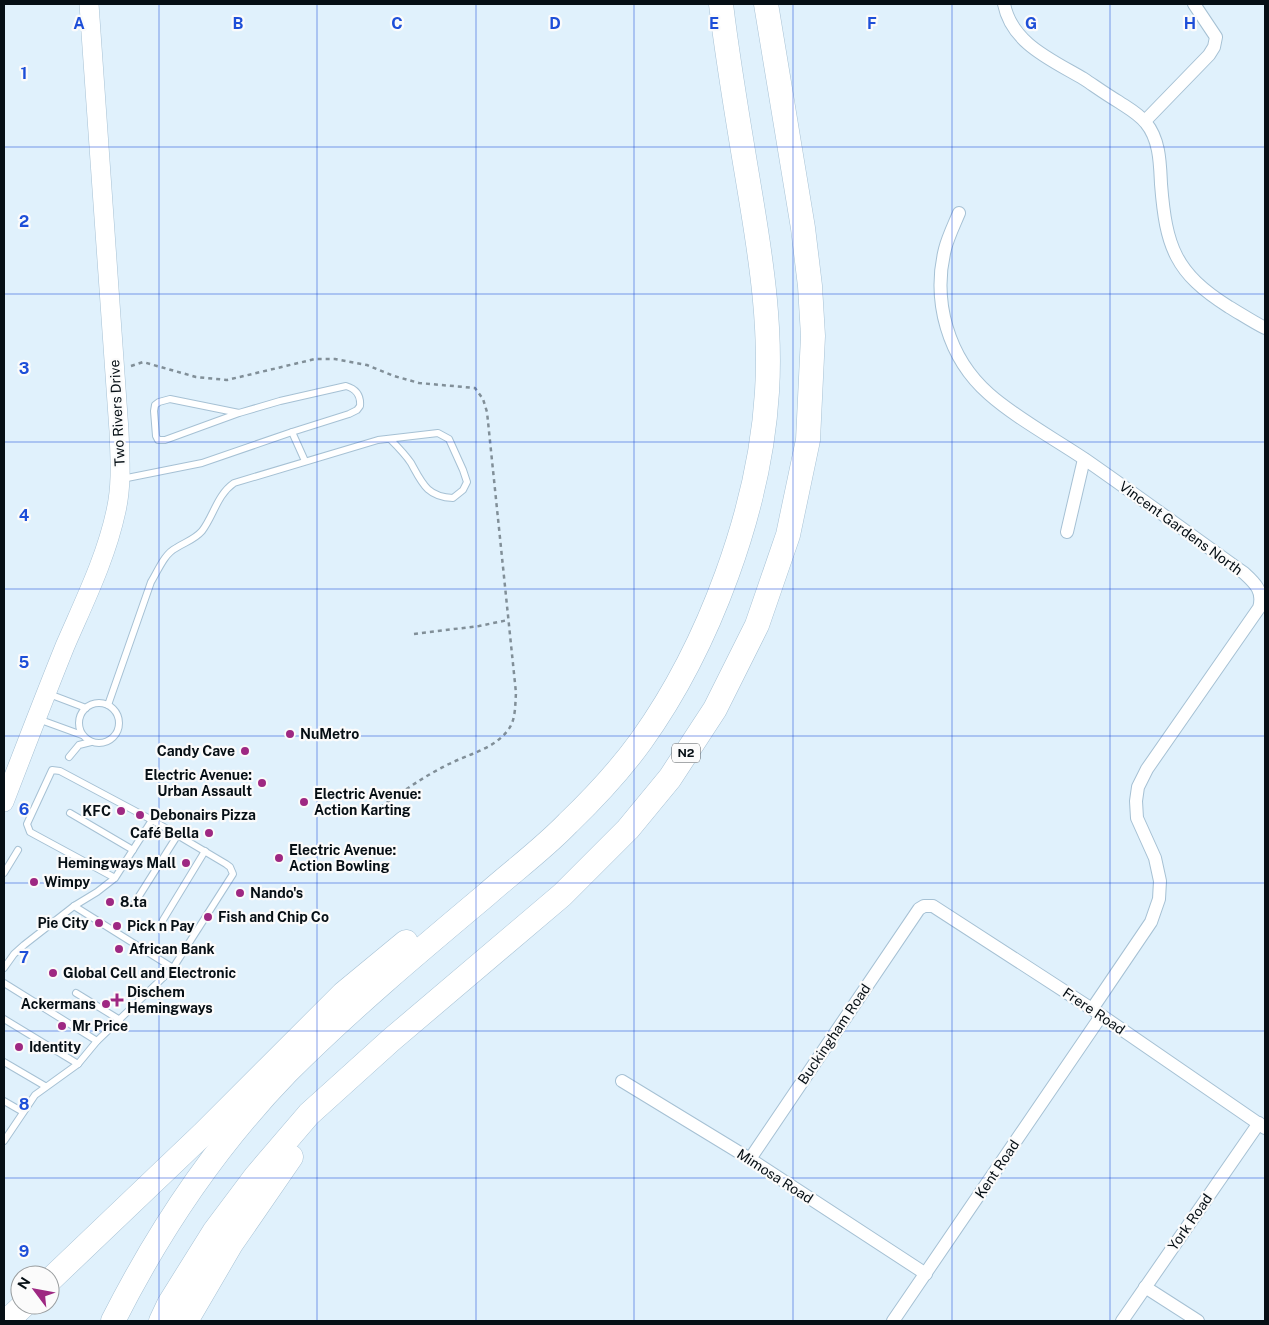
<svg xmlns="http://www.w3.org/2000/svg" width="1269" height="1325" font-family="'Public Sans',sans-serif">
	<rect width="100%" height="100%" fill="#e0f1fc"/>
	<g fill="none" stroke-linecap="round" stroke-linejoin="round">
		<defs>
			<g id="lane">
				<path d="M 239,413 L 170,399 L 159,402 L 155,405 L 154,411 L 156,436 L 158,440 L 165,440 L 239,413 L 280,401 L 346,386 C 356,389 361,395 360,406 L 357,410 L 349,414 L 292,432"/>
				<path d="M 122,479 L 202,463 L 292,432 L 305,461"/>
				<path d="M 49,694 L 86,708"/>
				<circle cx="99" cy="723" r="20"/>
				<path d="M 108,705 L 151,582 C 158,571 164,554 176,548 C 185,542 194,540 202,531 C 214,515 217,495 234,483 L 378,440 L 438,433 L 449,439 L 463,470 L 467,482 L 463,490 L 453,498 C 427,497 422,483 411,463 C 405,454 397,446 390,439"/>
				<path d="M 38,719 L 82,735"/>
				<path d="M 69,757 L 79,745 L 91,742"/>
				<path d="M 70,813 L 133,850"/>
				<path d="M 4,873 L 18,850"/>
				<path d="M 134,904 L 177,836"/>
				<path d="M 74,906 L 173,968 L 233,874 L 230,867 L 226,864 L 152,820"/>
				<path d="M 163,920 L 205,851"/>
				<path d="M 4,968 L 14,954 L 24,945 L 74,906 L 97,892 L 115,878 L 152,820 L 60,771 L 52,770 L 27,824 L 30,832 L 115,878"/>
				<path d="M 4,983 L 97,1041"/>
				<path d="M 76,993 L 120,1020"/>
				<path d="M 4,1019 L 78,1064 L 97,1041 L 173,968"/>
				<path d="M 4,1062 L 45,1086"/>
				<path d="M 4,1101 L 23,1112"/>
				<path d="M 4,1141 L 35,1095 L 78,1064"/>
			</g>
			<g id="street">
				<path d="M 1004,4 C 1012,44 1052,60 1084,79 C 1096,87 1107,95 1119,102 C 1128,108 1139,114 1146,123 C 1160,140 1160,164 1161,184 C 1166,247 1175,273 1229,307 C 1241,314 1253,322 1265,328"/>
				<path d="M 1145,121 L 1209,55 L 1214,47 L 1216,37 L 1194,4"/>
				<path d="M 959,213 C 954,225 948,237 945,249 C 932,301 948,358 989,394 C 1016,418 1055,439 1086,460 C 1139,497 1191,535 1244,573 C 1255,583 1264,591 1259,608 L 1147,769 L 1138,787 L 1136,801 L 1137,818 L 1155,858 L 1160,881 L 1159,899 L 1151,922 L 1092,1009"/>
				<path d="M 1067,532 L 1084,459"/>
				<path d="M 622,1081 L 750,1159 L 926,1274"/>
				<path d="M 750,1159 L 919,909 L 924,906 L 933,906 L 1092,1009 L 1265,1128"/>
				<path d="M 1145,1287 L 1198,1321"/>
				<path d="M 893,1321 L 1101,1016"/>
				<path d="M 1122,1321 L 1259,1123"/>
			</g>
			<path id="secondary" d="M 4,802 C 24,750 44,698 65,646 C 84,602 106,558 116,511 C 122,485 120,458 119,431 L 89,4"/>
			<g id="highway">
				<path d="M 50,1280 L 203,1134 L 343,994 L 406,942"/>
				<path d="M 7,1321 L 24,1305"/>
				<path d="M 113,1321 C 159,1230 216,1145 287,1072 C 350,1009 418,952 486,895 C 513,871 543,849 568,823 C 594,798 620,770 641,741 C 709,646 760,509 767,392 C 771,329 762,266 752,205 C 741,138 729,71 721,4"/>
				<path d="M 161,1321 L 169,1304 L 214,1232 L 256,1176 L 309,1114 L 391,1040 L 562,895 L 628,829 L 670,778 L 715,709 L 757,625 L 788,535 L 808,440 L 813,336 L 810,286 L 803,228 L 766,4"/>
				<path d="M 186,1321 L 231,1244 L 291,1157"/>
			</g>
		</defs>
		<use href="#lane" stroke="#a6c1d4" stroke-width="8"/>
		<use href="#street" stroke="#a6c1d4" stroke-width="14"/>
		<use href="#secondary" stroke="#a6c1d4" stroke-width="20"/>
		<use href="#highway" stroke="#a6c1d4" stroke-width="25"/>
		<g stroke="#818f98" stroke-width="2.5" stroke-dasharray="4 4" stroke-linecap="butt">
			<path d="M 131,366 L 143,362 L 196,377 L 227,380 L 315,359 L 335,359 L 367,365 L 394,376 L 419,383 L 475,388 L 483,399 L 487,412 L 516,693 C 515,705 516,720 508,730 C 494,749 469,754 449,764 C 420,778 394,798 368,816"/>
			<path d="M 414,634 L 479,626 L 508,620"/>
		</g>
		<use href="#lane" stroke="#fff" stroke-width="6"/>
		<use href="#street" stroke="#fff" stroke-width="12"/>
		<use href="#secondary" stroke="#fff" stroke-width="19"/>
		<use href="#highway" stroke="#fff" stroke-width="24"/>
	</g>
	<path fill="none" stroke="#1d4ed8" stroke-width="1" stroke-opacity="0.55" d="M 159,4 L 159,1321M 317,4 L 317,1321M 476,4 L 476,1321M 634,4 L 634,1321M 793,4 L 793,1321M 952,4 L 952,1321M 1110,4 L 1110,1321M 4,147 L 1265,147M 4,294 L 1265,294M 4,442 L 1265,442M 4,589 L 1265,589M 4,736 L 1265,736M 4,883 L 1265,883M 4,1031 L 1265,1031M 4,1178 L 1265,1178"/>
	<g fill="#9e2882" stroke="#fbfbfb" stroke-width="2">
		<circle cx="290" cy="734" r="5"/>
		<circle cx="245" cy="751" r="5"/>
		<circle cx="262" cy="783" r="5"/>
		<circle cx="304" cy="802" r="5"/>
		<circle cx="121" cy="811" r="5"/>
		<circle cx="140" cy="815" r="5"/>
		<circle cx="209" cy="833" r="5"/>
		<circle cx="279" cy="858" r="5"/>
		<circle cx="186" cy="863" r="5"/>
		<circle cx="34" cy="882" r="5"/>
		<circle cx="240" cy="893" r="5"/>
		<circle cx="110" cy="902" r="5"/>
		<circle cx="208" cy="917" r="5"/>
		<circle cx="99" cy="923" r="5"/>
		<circle cx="117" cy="926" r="5"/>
		<circle cx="119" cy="949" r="5"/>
		<circle cx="53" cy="973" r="5"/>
		<path d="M114.5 992.5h5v5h5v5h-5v5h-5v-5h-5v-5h5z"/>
		<circle cx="106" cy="1004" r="5"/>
		<circle cx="62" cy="1026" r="5"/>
		<circle cx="19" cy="1047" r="5"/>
	</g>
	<g text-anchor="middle" stroke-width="4.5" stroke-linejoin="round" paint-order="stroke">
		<rect fill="#fbfbfb" stroke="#50565a" stroke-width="1" x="672" y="743.5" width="28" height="19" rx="4"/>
		<g font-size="12" font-weight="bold" fill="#060f15">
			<text x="686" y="757">N2</text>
		</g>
		<g font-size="14" fill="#060f15" stroke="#fbfbfb">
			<text transform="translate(117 413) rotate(-93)" y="5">Two Rivers Drive</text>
			<text transform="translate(1181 528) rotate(36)" y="5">Vincent Gardens North</text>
			<text transform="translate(1094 1011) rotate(34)" y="5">Frere Road</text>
			<text transform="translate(834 1034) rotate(-56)" y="5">Buckingham Road</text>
			<text transform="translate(997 1169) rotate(-56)" y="5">Kent Road</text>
			<text transform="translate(775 1176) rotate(33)" y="5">Mimosa Road</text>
			<text transform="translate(1190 1222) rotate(-55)" y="5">York Road</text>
		</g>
		<g font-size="14" font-weight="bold" fill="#060f15" stroke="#fbfbfb" text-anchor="start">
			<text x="300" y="739">NuMetro</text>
			<text x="235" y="756" text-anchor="end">Candy Cave</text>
			<text x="252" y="780" text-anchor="end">Electric Avenue:<tspan x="252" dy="16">Urban Assault</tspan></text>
			<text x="314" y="799">Electric Avenue:<tspan x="314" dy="16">Action Karting</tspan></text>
			<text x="111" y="816" text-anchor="end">KFC</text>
			<text x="150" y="820">Debonairs Pizza</text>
			<text x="199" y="838" text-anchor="end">Café Bella</text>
			<text x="289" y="855">Electric Avenue:<tspan x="289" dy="16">Action Bowling</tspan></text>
			<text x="176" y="868" text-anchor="end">Hemingways Mall</text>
			<text x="44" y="887">Wimpy</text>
			<text x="250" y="898">Nando's</text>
			<text x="120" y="907">8.ta</text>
			<text x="218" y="922">Fish and Chip Co</text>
			<text x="89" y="928" text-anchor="end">Pie City</text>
			<text x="127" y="931">Pick n Pay</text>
			<text x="129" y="954">African Bank</text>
			<text x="63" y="978">Global Cell and Electronic</text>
			<text x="127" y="997">Dischem<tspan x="127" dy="16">Hemingways</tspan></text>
			<text x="96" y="1009" text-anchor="end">Ackermans</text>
			<text x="72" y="1031">Mr Price</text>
			<text x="29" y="1052">Identity</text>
		</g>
	</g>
	<g font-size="16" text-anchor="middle" font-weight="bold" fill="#1d4ed8" stroke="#fbfbfb" stroke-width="4.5" stroke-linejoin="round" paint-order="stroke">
		<text x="79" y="29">A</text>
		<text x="238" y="29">B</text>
		<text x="397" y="29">C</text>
		<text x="555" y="29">D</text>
		<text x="714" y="29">E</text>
		<text x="872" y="29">F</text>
		<text x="1031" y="29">G</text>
		<text x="1190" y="29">H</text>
		<text x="24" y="79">1</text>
		<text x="24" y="227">2</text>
		<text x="24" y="374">3</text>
		<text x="24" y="521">4</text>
		<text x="24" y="668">5</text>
		<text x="24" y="815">6</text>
		<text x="24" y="963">7</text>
		<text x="24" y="1110">8</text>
		<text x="24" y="1257">9</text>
	</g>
	<rect width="1269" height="1325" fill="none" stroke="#060f15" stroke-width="10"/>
	<g transform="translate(35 1290) rotate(302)"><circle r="24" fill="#fbfbfb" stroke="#999d9f"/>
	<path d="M0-4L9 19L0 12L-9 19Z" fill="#9e2882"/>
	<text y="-8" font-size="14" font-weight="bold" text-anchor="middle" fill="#060f15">N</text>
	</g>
</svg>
